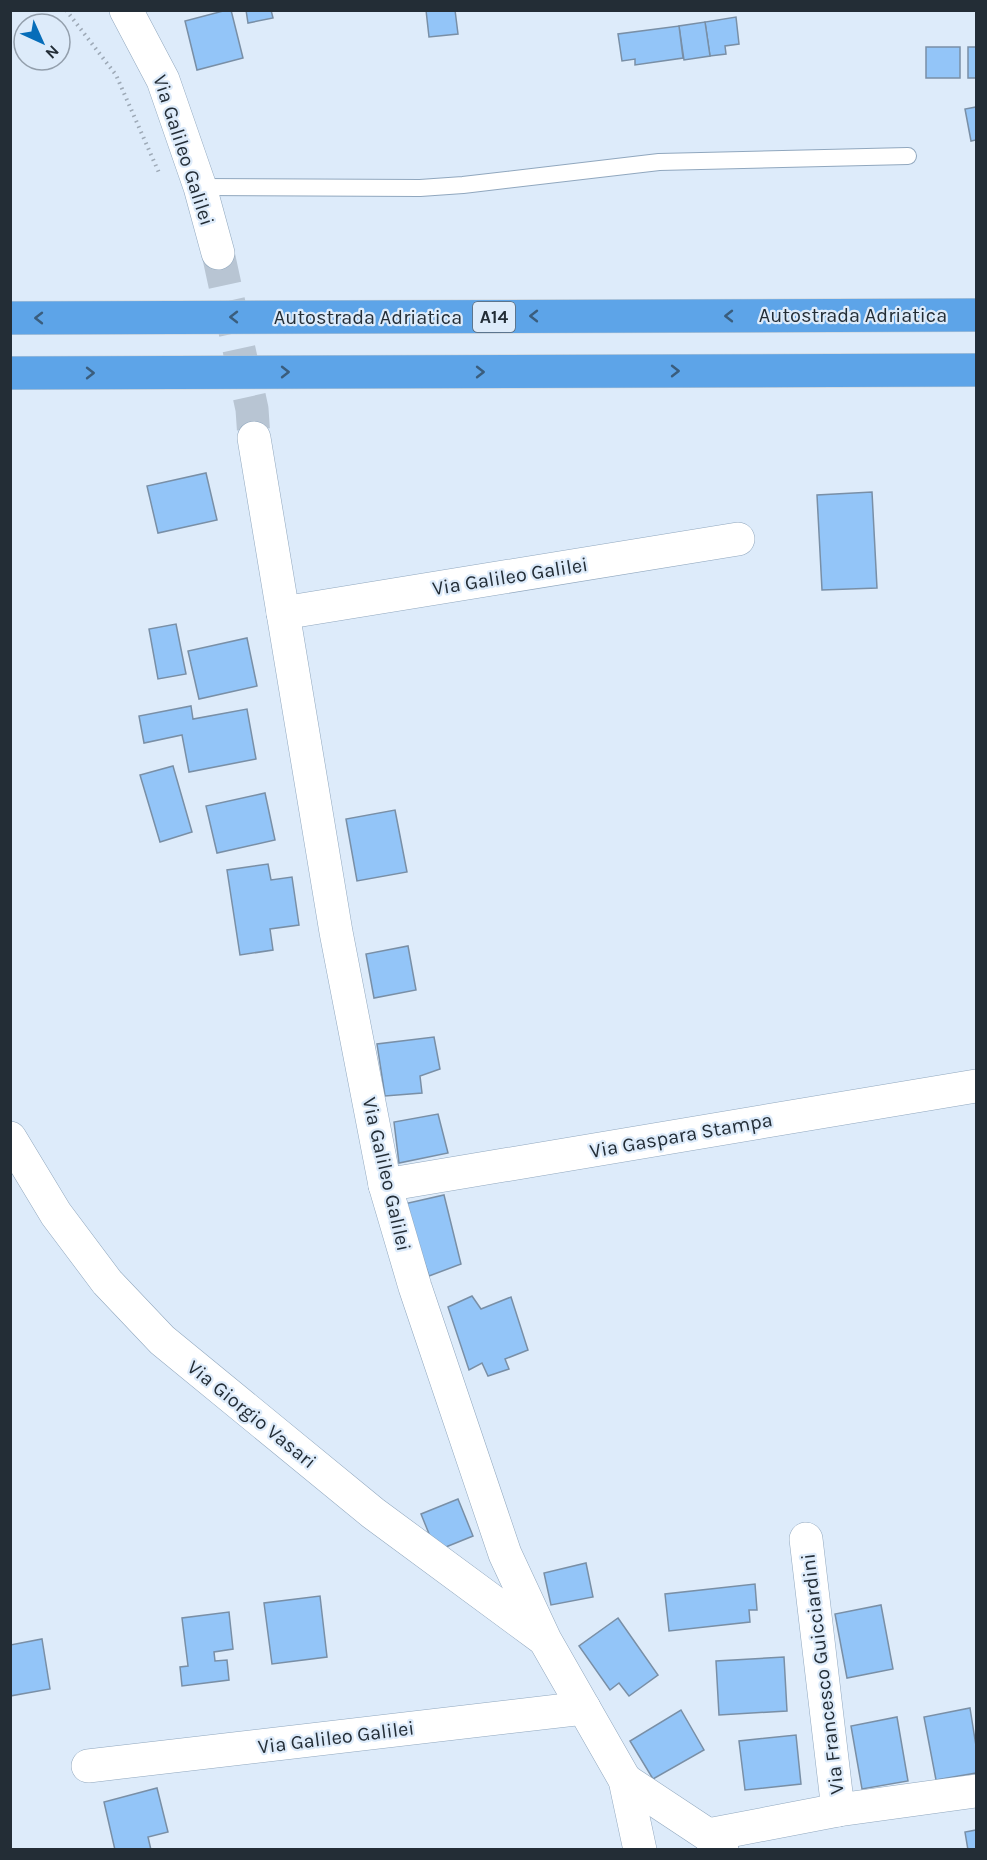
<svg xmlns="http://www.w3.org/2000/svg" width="987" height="1860" font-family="Karla,sans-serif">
	<rect width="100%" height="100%" fill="#ddebfa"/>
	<g fill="#93c5f8" stroke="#798fa6" stroke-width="1.5">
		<path d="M 227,10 L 231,10 L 243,58 L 197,70 L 185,21 Z"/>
		<path d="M 246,10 L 271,10 L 273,18 L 248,23 Z"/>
		<path d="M 426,10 L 455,10 L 458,34 L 429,37 Z"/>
		<path d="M 736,17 L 739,44 L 725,46 L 726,54 L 710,56 L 705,22 Z"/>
		<path d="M 705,22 L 710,56 L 684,60 L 679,26 Z"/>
		<path d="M 679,26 L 683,58 L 635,65 L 635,59 L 622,61 L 618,34 Z"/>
		<rect x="926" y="47" width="34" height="31"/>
		<rect x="968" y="47" width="8" height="31"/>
		<path d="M 976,107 L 976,140 L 971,141 L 965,109 Z"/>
		<path d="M 206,473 L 217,520 L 158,533 L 147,486 Z"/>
		<path d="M 872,492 L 877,588 L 822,590 L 817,495 Z"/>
		<path d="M 176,624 L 186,674 L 158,679 L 149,629 Z"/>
		<path d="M 247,638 L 257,686 L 199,699 L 188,651 Z"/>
		<path d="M 191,706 L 193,719 L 247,709 L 256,759 L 189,772 L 182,735 L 144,743 L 139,716 Z"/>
		<path d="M 173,766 L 192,832 L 160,842 L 140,775 Z"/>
		<path d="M 265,793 L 275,840 L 217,853 L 206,806 Z"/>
		<path d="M 395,810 L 407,872 L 357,881 L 346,819 Z"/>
		<path d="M 268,864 L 271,880 L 292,877 L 299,925 L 270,929 L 273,950 L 240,955 L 227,870 Z"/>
		<path d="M 408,946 L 416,990 L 374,998 L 366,954 Z"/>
		<path d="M 434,1037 L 440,1069 L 420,1076 L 422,1093 L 385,1096 L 377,1044 Z"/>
		<path d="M 438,1114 L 448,1153 L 399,1163 L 394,1122 Z"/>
		<path d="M 444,1195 L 461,1264 L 429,1276 L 404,1204 Z"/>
		<path d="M 472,1296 L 481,1309 L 511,1297 L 528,1350 L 505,1359 L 509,1369 L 488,1376 L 482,1363 L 469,1370 L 448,1307 Z"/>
		<path d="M 458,1499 L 473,1536 L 436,1551 L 421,1514 Z"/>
		<path d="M 586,1563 L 593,1597 L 551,1605 L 544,1573 Z"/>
		<path d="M 755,1584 L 757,1610 L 749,1610 L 750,1622 L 669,1631 L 665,1594 Z"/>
		<path d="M 320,1596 L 327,1657 L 272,1664 L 264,1603 Z"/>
		<path d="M 881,1605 L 893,1669 L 847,1678 L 835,1614 Z"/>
		<path d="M 229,1612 L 233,1649 L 214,1652 L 215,1661 L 227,1660 L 229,1680 L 182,1686 L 180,1667 L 188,1666 L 182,1618 Z"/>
		<path d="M 618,1618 L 658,1675 L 629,1696 L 619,1683 L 610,1690 L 579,1646 Z"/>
		<path d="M 42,1639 L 50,1689 L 10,1696 L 10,1645 Z"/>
		<path d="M 784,1657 L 787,1711 L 719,1715 L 716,1661 Z"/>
		<path d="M 970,1708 L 976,1746 L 976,1773 L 936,1780 L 924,1717 Z"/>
		<path d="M 681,1710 L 704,1750 L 653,1779 L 630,1741 Z"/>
		<path d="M 897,1717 L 908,1781 L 862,1789 L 851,1726 Z"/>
		<path d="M 796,1735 L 801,1784 L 745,1790 L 739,1741 Z"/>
		<path d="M 157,1788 L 168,1832 L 148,1837 L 151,1850 L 115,1850 L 104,1802 Z"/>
		<path d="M 976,1830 L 976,1850 L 968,1850 L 965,1832 Z"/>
	</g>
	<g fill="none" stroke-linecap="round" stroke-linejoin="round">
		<path stroke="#b8c5d3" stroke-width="33" stroke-dasharray="33 16" stroke-linecap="butt" d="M 218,253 L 252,409 L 254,438"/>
		<defs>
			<path id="lane" d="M 200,187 L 420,188 L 463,185 L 659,162 L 908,156"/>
			<g id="street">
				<path d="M 126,10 L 163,80 L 200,187 L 218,253"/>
				<path d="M 254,438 L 336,932 L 385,1185 L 415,1287 L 505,1554 L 545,1640 L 625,1780 L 640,1850"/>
				<path d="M 283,613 L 738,539"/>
				<path d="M 10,1138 L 56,1214 L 107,1282 L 162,1340 L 373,1513 L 541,1637"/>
				<path d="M 385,1185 L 976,1086"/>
				<path d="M 806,1539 L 838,1810"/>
				<path d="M 88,1766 L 584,1708"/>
				<path d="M 625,1780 L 708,1835 L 722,1850"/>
				<path d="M 708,1835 L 838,1810 L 976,1791"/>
			</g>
			<g id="highway">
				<path d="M 10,318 L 976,315"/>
				<path d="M 10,373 L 976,370"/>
			</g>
		</defs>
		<use href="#lane" stroke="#90a7be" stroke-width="18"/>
		<use href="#street" stroke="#90a7be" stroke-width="34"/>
		<use href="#highway" stroke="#cacdcf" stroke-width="34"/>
		<path stroke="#9da9b6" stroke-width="4" stroke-dasharray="1.5 4.5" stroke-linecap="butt" d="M 66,10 L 116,75 L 160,175"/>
		<use href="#lane" stroke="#fff" stroke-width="16"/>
		<use href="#street" stroke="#fff" stroke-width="33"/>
		<use href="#highway" stroke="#5da4e8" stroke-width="33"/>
	</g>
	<defs><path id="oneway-chevron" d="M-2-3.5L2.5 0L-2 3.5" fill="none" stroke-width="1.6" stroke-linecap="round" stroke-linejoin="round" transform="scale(1.5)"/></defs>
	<g stroke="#3a5d7d">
		<use href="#oneway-chevron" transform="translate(534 316) rotate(180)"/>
		<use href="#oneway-chevron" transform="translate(729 316) rotate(180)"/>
		<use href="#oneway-chevron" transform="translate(234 317) rotate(180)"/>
		<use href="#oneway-chevron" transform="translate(39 318) rotate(180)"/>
		<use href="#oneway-chevron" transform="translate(675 371)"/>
		<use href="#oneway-chevron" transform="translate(285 372)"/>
		<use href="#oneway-chevron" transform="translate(480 372)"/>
		<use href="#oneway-chevron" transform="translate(90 373)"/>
	</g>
	<g text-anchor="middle" stroke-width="4.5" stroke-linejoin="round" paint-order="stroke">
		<rect fill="#ddebfa" stroke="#5b6671" stroke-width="1.5" x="473" y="302" width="42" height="30" rx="4.5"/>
		<g font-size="18" font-weight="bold" fill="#232d36">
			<text x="494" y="323">A14</text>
		</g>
		<g font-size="20" fill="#232d36" stroke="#ddebfa">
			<text transform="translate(184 150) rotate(72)" y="7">Via Galileo Galilei</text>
			<text x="853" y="322">Autostrada Adriatica</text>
			<text x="368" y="324">Autostrada Adriatica</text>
			<text transform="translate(510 576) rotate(-9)" y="7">Via Galileo Galilei</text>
			<text transform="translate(681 1135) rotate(-10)" y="7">Via Gaspara Stampa</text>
			<text transform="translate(387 1174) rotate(77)" y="7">Via Galileo Galilei</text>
			<text transform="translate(252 1414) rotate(39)" y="7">Via Giorgio Vasari</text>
			<text transform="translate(822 1674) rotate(-97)" y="7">Via Francesco Guicciardini</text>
			<text transform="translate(336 1737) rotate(-7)" y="7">Via Galileo Galilei</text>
		</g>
	</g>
	<rect width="987" height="1860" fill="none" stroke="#232d36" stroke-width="24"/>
	<g transform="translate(42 42) rotate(135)"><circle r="28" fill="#ddebfa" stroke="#939fac" stroke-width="1.5"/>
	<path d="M0-4.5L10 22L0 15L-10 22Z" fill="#066db9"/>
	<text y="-9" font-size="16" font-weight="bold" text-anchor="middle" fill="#232d36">N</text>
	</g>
</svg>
